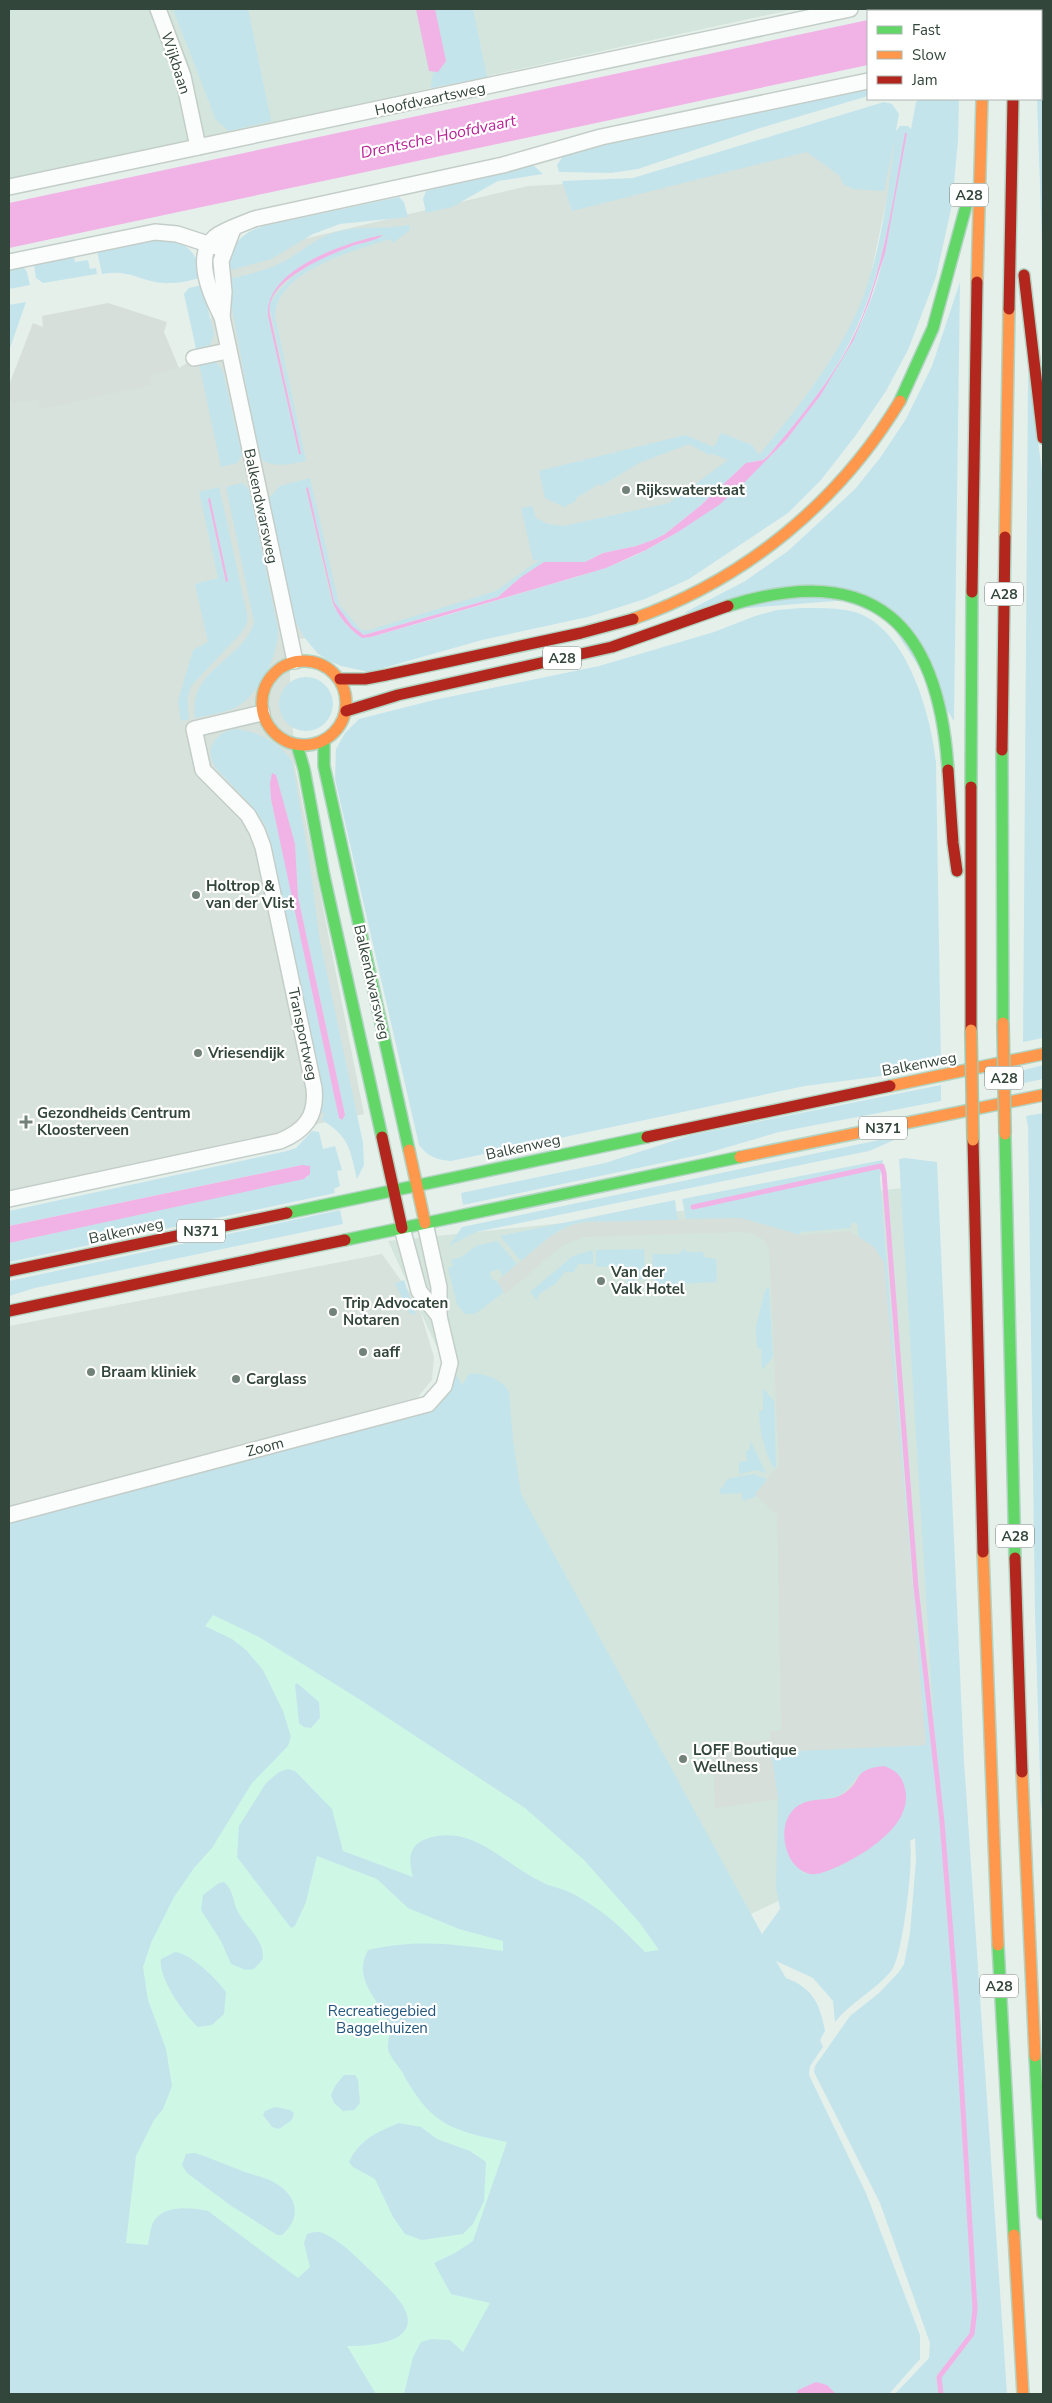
<svg xmlns="http://www.w3.org/2000/svg" width="1052" height="2403" font-family="'Nunito Sans',sans-serif">
	<rect width="100%" height="100%" fill="#e6f0eb"/>
	<g fill="#d3e5dc">
		<path d="M 9,9 L 795,9 L 9,180 Z"/>
		<path d="M 913,1187 L 950,1819 L 707,1935 L 388,1241 Z"/>
	</g>
	<g fill="#d6e2db">
		<path d="M 879,116 L 898,147 L 868,287 L 844,346 L 782,432 L 760,455 L 673,509 L 502,590 L 366,633 L 288,640 L 295,767 L 364,1114 L 9,1190 L 9,404 L 179,368 L 195,358 L 236,255 L 528,186 L 625,181 Z"/>
		<path d="M 382,1254 L 418,1304 L 434,1357 L 432,1380 L 418,1397 L 9,1509 L 9,1326 Z"/>
	</g>
	<g fill="#c4e4ec" fill-rule="evenodd">
		<path d="M 173,9 L 248,9 L 271,121 L 229,131 L 216,120 Z"/>
		<path d="M 435,9 L 473,9 L 487,77 L 431,88 L 433,73 L 441,69 L 446,61 Z"/>
		<path d="M 1043,71 L 1043,274 L 1037,99 L 1041,99 L 1041,72 Z"/>
		<path d="M 868,87 L 868,96 L 760,128 L 638,169 L 611,173 L 559,172 L 557,165 L 563,156 L 603,145 Z"/>
		<path d="M 919,99 L 959,99 L 958,140 L 952,205 L 936,277 L 908,350 L 886,391 L 856,435 L 821,480 L 788,513 L 689,579 L 645,599 L 588,617 L 482,640 L 369,672 L 341,666 L 332,662 L 318,654 L 304,637 L 296,623 L 268,499 L 280,486 L 310,478 L 339,604 L 360,629 L 366,631 L 496,591 L 539,560 L 533,560 L 521,508 L 532,506 L 536,518 L 548,524 L 563,526 L 669,503 L 728,460 L 713,454 L 709,455 L 689,444 L 639,463 L 601,486 L 599,484 L 576,498 L 576,501 L 564,507 L 545,498 L 539,471 L 685,435 L 714,447 L 721,433 L 752,445 L 758,454 L 761,453 C 799,406 836,360 860,305 C 881,253 888,193 895,138 L 884,191 L 853,189 L 843,184 L 840,176 L 807,152 L 572,211 L 562,181 L 633,178 L 884,102 L 892,104 L 899,114 L 896,131 L 900,126 L 908,126 L 911,129 L 916,102 ZM 887,232 C 882,286 857,338 828,382 C 783,452 722,510 648,549 C 613,568 575,577 538,588 C 482,605 427,621 371,637 C 353,641 334,610 330,595 L 306,488 L 308,488 L 334,602 L 352,626 L 364,635 L 498,597 L 521,577 L 544,562 L 585,562 L 603,553 L 636,546 L 653,540 L 665,534 L 700,506 L 746,463 L 763,460 L 767,457 C 794,425 823,392 843,355 C 864,317 878,275 887,232 Z"/>
		<path d="M 533,165 L 543,174 L 498,181 L 452,207 L 426,213 L 423,199 L 426,191 Z"/>
		<path d="M 399,197 L 404,202 L 408,217 L 340,224 L 313,234 L 271,259 L 228,271 C 228,255 235,240 249,232 C 253,229 260,228 263,226 Z"/>
		<path d="M 409,225 L 410,230 L 393,243 L 390,239 C 355,250 276,271 275,316 L 306,461 C 288,464 275,469 259,458 L 227,279 C 246,275 265,271 283,262 C 300,253 314,239 333,233 C 357,225 384,230 409,225 ZM 384,235 C 376,240 364,242 354,245 C 320,257 288,273 269,305 L 301,453 L 299,453 L 268,316 C 264,270 347,241 384,235 Z"/>
		<path d="M 156,239 C 186,241 195,248 202,277 C 188,282 169,285 155,282 C 132,277 127,270 102,274 L 97,251 Z"/>
		<path d="M 74,256 L 75,262 L 88,260 L 90,269 L 96,268 L 97,274 L 43,283 L 36,278 L 34,265 Z"/>
		<path d="M 23,266 L 27,272 L 30,285 L 9,289 L 9,269 Z"/>
		<path d="M 960,282 L 954,721 L 874,598 L 684,613 L 745,581 L 788,551 L 855,489 L 880,458 L 906,419 L 932,366 Z"/>
		<path d="M 202,285 L 214,334 L 210,345 L 196,349 L 184,294 L 189,288 Z"/>
		<path d="M 26,302 L 9,351 L 9,305 Z"/>
		<path d="M 213,361 L 219,365 L 223,372 L 242,455 L 237,463 L 221,467 L 199,364 Z"/>
		<path d="M 1028,372 L 1043,477 L 1043,1038 L 1023,1042 Z"/>
		<path d="M 242,483 L 249,489 L 278,629 C 279,654 260,693 238,706 C 225,713 208,715 195,718 C 188,668 244,660 254,622 L 226,487 Z"/>
		<path d="M 219,487 L 247,614 L 247,623 L 242,632 L 191,686 L 187,699 L 189,719 L 181,721 L 178,701 L 193,650 L 208,642 L 195,584 L 218,578 L 199,492 ZM 210,498 L 228,581 L 226,582 L 208,499 Z"/>
		<path d="M 801,608 C 819,608 837,607 855,612 C 907,628 931,714 936,762 L 941,1064 L 889,1075 L 805,1086 L 451,1161 C 437,1160 427,1156 419,1145 L 335,779 L 336,749 L 345,733 L 359,719 L 434,700 L 599,666 L 714,632 L 755,616 L 777,610 Z"/>
		<circle cx="306" cy="704" r="27"/>
		<path d="M 233,729 C 256,730 279,742 292,761 L 310,865 L 319,936 L 363,1143 L 364,1165 L 357,1179 C 350,1150 350,1137 322,1120 L 325,1114 L 321,1112 L 323,1097 L 322,1086 L 268,832 C 260,812 243,797 228,781 C 223,776 216,770 213,763 C 205,746 218,733 233,729 ZM 276,775 L 295,844 L 298,897 L 345,1115 L 341,1120 L 271,799 L 270,783 Z"/>
		<path d="M 1043,1065 L 1043,1079 L 1024,1083 L 1024,1070 Z"/>
		<path d="M 941,1085 L 941,1101 L 779,1132 L 704,1154 L 463,1205 L 461,1193 L 605,1163 L 691,1135 Z"/>
		<path d="M 1043,1113 L 1043,1797 L 1041,1810 L 1035,1612 L 1028,1127 L 1026,1116 Z"/>
		<path d="M 312,1131 L 319,1132 L 323,1149 L 335,1146 L 342,1170 L 337,1171 L 340,1186 L 334,1189 L 335,1193 L 9,1262 L 9,1243 L 308,1177 L 302,1165 L 9,1226 L 9,1211 L 287,1151 L 296,1148 Z"/>
		<path d="M 908,1134 L 869,1151 L 476,1232 L 449,1246 L 462,1227 Z"/>
		<path d="M 905,1158 L 937,1162 L 964,1761 L 1007,2394 L 895,2394 L 929,2358 L 930,2343 L 880,2203 L 814,2072 L 815,2066 L 850,2016 L 879,1993 L 899,1972 L 904,1964 L 910,1933 L 916,1860 L 915,1838 L 910,1841 C 914,1859 903,1955 892,1970 C 876,1990 851,2002 835,2022 L 833,2001 L 813,1978 L 776,1961 L 786,1978 C 813,1988 820,2004 825,2031 L 820,2040 L 823,2047 L 810,2066 L 809,2075 L 866,2193 L 920,2335 L 920,2359 L 889,2394 L 9,2394 L 9,1515 L 428,1404 L 450,1363 L 462,1385 L 469,1374 C 484,1372 502,1379 509,1392 L 513,1440 L 521,1494 L 762,1934 L 780,1909 L 776,1887 L 778,1799 L 771,1752 L 925,1745 L 919,1675 L 857,1223 L 851,1223 L 851,1228 L 800,1232 L 800,1235 L 741,1218 L 686,1219 L 682,1199 L 883,1160 L 880,1177 L 912,1583 L 939,1808 L 899,1159 ZM 861,1772 L 815,1874 L 804,1873 L 791,1860 L 805,1802 C 840,1796 839,1802 861,1772 Z"/>
		<path d="M 675,1200 L 679,1231 C 669,1231 658,1233 648,1231 C 621,1227 591,1214 564,1228 C 548,1236 535,1250 521,1261 L 500,1236 Z"/>
		<path d="M 340,1210 L 343,1224 L 35,1288 L 9,1296 L 9,1281 Z"/>
		<path d="M 497,1241 L 517,1264 L 502,1277 L 500,1269 L 490,1272 L 492,1280 L 497,1281 L 504,1292 L 475,1314 L 465,1314 L 457,1304 L 448,1268 L 453,1266 L 451,1260 L 461,1257 L 476,1246 Z"/>
		<path d="M 644,1249 L 645,1279 L 634,1279 L 634,1283 L 627,1283 L 626,1266 L 596,1267 L 596,1250 Z"/>
		<path d="M 684,1249 L 688,1252 L 703,1252 L 704,1257 L 716,1259 L 717,1282 L 654,1285 L 652,1254 L 679,1254 Z"/>
		<path d="M 593,1250 L 593,1264 L 578,1264 L 574,1272 L 565,1272 L 555,1284 L 539,1294 L 537,1300 L 530,1292 L 573,1256 Z"/>
		<path d="M 404,1280 L 416,1315 L 409,1313 L 395,1283 Z"/>
		<path d="M 769,1287 L 773,1357 L 762,1370 L 761,1348 L 757,1348 L 756,1326 L 765,1290 Z"/>
		<path d="M 763,1388 L 774,1401 L 776,1468 L 773,1467 C 763,1448 760,1432 759,1411 L 763,1411 Z"/>
		<path d="M 750,1440 L 765,1471 L 765,1473 L 756,1470 L 739,1474 L 739,1462 L 747,1461 L 746,1451 L 750,1449 Z"/>
		<path d="M 753,1474 L 767,1479 C 762,1492 757,1499 742,1500 L 742,1493 L 720,1494 L 720,1488 L 723,1487 L 727,1479 Z"/>
	</g>
	<path fill="#cef7e6" fill-rule="evenodd" d="M 213,1615 L 259,1637 L 359,1699 L 525,1808 L 584,1860 L 639,1922 L 659,1950 L 645,1952 C 631,1938 619,1925 603,1913 C 593,1906 582,1898 571,1893 C 562,1888 551,1887 542,1882 C 503,1864 473,1823 426,1839 C 407,1846 409,1861 413,1877 L 343,1851 L 332,1809 L 295,1771 L 288,1769 L 279,1772 L 266,1783 L 239,1826 L 237,1857 L 291,1928 L 295,1926 L 306,1902 L 317,1856 L 377,1879 L 408,1908 L 459,1929 L 503,1941 L 503,1951 C 452,1944 419,1939 368,1950 C 351,1981 381,1999 389,2026 C 391,2033 387,2042 388,2049 C 389,2056 398,2065 402,2072 C 431,2125 450,2130 507,2142 L 473,2241 L 455,2253 L 434,2263 L 451,2294 L 490,2303 L 463,2352 L 450,2340 L 431,2339 L 421,2342 L 413,2357 L 404,2394 L 376,2394 L 347,2346 C 365,2346 415,2344 407,2315 C 403,2300 384,2284 373,2273 C 358,2259 344,2243 325,2234 C 319,2231 313,2232 307,2234 L 304,2243 L 310,2267 L 298,2278 L 208,2211 C 191,2207 160,2204 152,2225 C 150,2231 149,2239 148,2245 L 126,2243 L 136,2156 L 154,2120 L 163,2109 L 172,2086 L 166,2049 L 148,2000 L 143,1967 L 151,1943 L 174,1897 L 194,1868 L 212,1848 L 252,1783 L 288,1746 L 291,1737 L 283,1711 L 263,1670 L 246,1650 L 232,1639 L 205,1626 ZM 297,1683 L 319,1702 L 320,1718 L 311,1728 L 304,1727 L 299,1723 L 295,1685 ZM 224,1882 C 233,1889 233,1901 237,1910 C 245,1927 264,1938 263,1959 L 254,1969 L 246,1970 L 231,1964 L 221,1941 L 201,1910 L 203,1895 L 219,1883 ZM 175,1952 C 190,1953 217,1979 226,1992 L 224,2014 L 212,2025 L 198,2027 C 184,2014 158,1978 161,1959 ZM 344,2075 L 355,2075 L 358,2080 L 360,2103 L 354,2110 L 343,2111 L 334,2103 L 331,2095 L 335,2086 ZM 275,2107 L 290,2110 L 294,2113 L 292,2120 L 279,2129 L 272,2127 L 263,2115 L 265,2111 ZM 399,2123 L 421,2127 L 437,2139 L 470,2151 L 486,2162 L 484,2201 L 473,2224 L 463,2234 L 422,2240 L 405,2234 L 393,2217 L 375,2179 L 353,2167 L 349,2162 C 360,2139 377,2132 399,2123 ZM 195,2153 C 211,2158 226,2165 242,2171 C 250,2174 259,2176 267,2179 C 294,2190 306,2214 282,2235 L 277,2235 L 230,2205 L 187,2173 L 182,2165 L 186,2154 Z"/>
	<g fill="#d6dfda">
		<path d="M 108,303 L 167,322 L 164,332 L 179,368 L 149,375 L 151,385 L 40,409 L 37,399 L 9,404 L 9,385 L 33,323 L 43,327 L 42,316 Z"/>
		<path d="M 741,1218 L 800,1235 L 850,1231 L 874,1247 L 884,1262 L 926,1745 L 771,1752 L 778,1799 L 715,1808 L 712,1743 L 770,1740 L 770,1731 L 781,1730 L 777,1515 L 755,1494 L 779,1465 L 769,1249 L 764,1240 L 752,1233 L 740,1232 L 584,1237 L 563,1245 L 505,1294 L 497,1281 L 551,1236 L 572,1225 L 587,1222 Z"/>
	</g>
	<g fill="#f1b3e5">
		<path d="M 416,9 L 435,9 L 446,61 L 438,72 L 429,71 Z"/>
		<path d="M 921,9 L 1043,9 L 1043,23 L 1041,23 L 1041,11 L 910,11 Z"/>
		<path d="M 868,20 L 868,65 L 9,248 L 9,203 Z"/>
		<path d="M 905,133 L 907,133 L 885,253 L 869,303 L 853,341 L 820,396 L 786,440 L 745,482 L 719,505 L 678,532 L 646,550 L 606,568 L 371,637 L 362,638 C 350,630 338,616 333,603 L 306,488 L 308,487 L 334,602 L 352,626 L 364,635 L 498,597 L 521,577 L 544,562 L 585,562 L 603,553 L 636,546 L 653,540 L 665,534 L 700,506 L 746,463 L 763,460 L 767,457 C 794,425 822,392 843,356 C 882,289 891,209 905,133 Z"/>
		<path d="M 383,235 C 378,240 361,243 352,246 C 327,256 263,281 270,315 L 301,454 L 299,454 L 268,316 C 264,269 347,242 383,235 Z"/>
		<path d="M 210,498 L 228,581 L 226,582 L 208,499 Z"/>
		<path d="M 272,773 L 276,775 L 295,844 L 298,897 L 345,1115 L 342,1120 L 339,1118 L 271,799 L 270,783 Z"/>
		<path d="M 302,1165 L 310,1166 L 310,1174 L 304,1179 L 9,1243 L 9,1226 Z"/>
		<path d="M 884,1766 C 897,1771 902,1776 905,1789 C 914,1825 863,1855 837,1867 C 829,1870 820,1875 811,1874 C 802,1873 793,1865 789,1856 C 780,1837 783,1809 806,1802 C 818,1798 832,1801 843,1794 C 863,1782 851,1769 884,1766 Z"/>
		<path d="M 816,2382 L 827,2385 L 836,2394 L 796,2394 L 798,2390 Z"/>
	</g>
	<g fill="none" stroke-linecap="round" stroke-linejoin="round">
		<path stroke="#f1b3e5" stroke-width="5" d="M 693,1207 L 876,1167 L 882,1166 L 884,1173 L 916,1587 L 942,1822 L 957,2009 L 975,2309 L 972,2334 L 939,2377 L 941,2394"/>
		<defs>
			<g id="street">
				<path d="M 158,9 L 183,76 L 198,147"/>
				<path d="M 1041,42 L 1043,41"/>
				<path d="M 9,187 L 850,9"/>
				<path d="M 233,229 L 221,261 L 224,292 L 222,317 L 295,661"/>
				<path d="M 9,262 L 155,232 L 177,234 L 217,247"/>
				<path d="M 222,317 C 211,296 193,256 215,237 C 225,229 243,224 254,219 L 503,165 L 601,137 L 868,81"/>
				<path d="M 194,358 L 227,351"/>
				<path d="M 9,1199 L 280,1141 C 305,1131 317,1116 314,1088 L 263,847 L 257,831 L 248,815 L 203,770 L 194,729 L 262,713"/>
				<path d="M 402,1228 L 419,1291 L 439,1316"/>
				<path d="M 9,1515 L 428,1404 L 444,1386 L 450,1363 L 439,1316 L 439,1287 L 425,1223"/>
			</g>
			<g id="fast">
				<path d="M 985,9 L 985,11"/>
				<path d="M 1016,9 L 1016,11"/>
				<path d="M 900,401 L 933,328 L 969,195"/>
				<path d="M 728,606 C 875,559 939,626 948,770"/>
				<path d="M 324,741 L 324,766 L 409,1150"/>
				<path d="M 297,745 L 304,769 L 324,876 L 382,1137"/>
				<path d="M 1002,750 L 1003,1023"/>
				<path d="M 971,787 L 972,592"/>
				<path d="M 1005,1134 L 1015,1558"/>
				<path d="M 287,1213 L 647,1137"/>
				<path d="M 345,1240 L 740,1157"/>
				<path d="M 998,1945 L 1014,2235"/>
				<path d="M 1035,2056 L 1043,2214"/>
			</g>
			<g id="slow">
				<path d="M 977,282 L 982,99"/>
				<path d="M 1005,537 L 1009,309"/>
				<path d="M 633,619 C 745,580 839,502 900,401"/>
				<circle cx="304" cy="703" r="42"/>
				<path d="M 890,1086 L 1043,1054"/>
				<path d="M 409,1150 L 425,1223"/>
				<path d="M 740,1157 L 1043,1095"/>
				<path d="M 983,1552 L 998,1945"/>
				<path d="M 1022,1772 L 1035,2056"/>
				<path d="M 1014,2235 L 1023,2394"/>
			</g>
			<g id="jam">
				<path d="M 1024,275 L 1043,438"/>
				<path d="M 1009,309 L 1013,99"/>
				<path d="M 972,592 L 977,282"/>
				<path d="M 340,679 L 365,679 L 386,675 L 581,633 L 633,619"/>
				<path d="M 346,711 L 398,695 L 612,647 L 728,606"/>
				<path d="M 1002,750 L 1005,537"/>
				<path d="M 948,770 L 953,843 L 957,871"/>
				<path d="M 971,787 L 971,1030"/>
				<path d="M 382,1137 L 402,1228"/>
				<path d="M 647,1137 L 890,1086"/>
				<path d="M 973,1140 L 983,1552"/>
				<path d="M 9,1271 L 287,1213"/>
				<path d="M 9,1311 L 345,1240"/>
				<path d="M 1015,1558 L 1022,1772"/>
			</g>
		</defs>
		<use href="#street" stroke="#c4cec9" stroke-width="18"/>
		<use href="#fast" stroke="#b2d4c3" stroke-width="14"/>
		<use href="#slow" stroke="#b2d4c3" stroke-width="14"/>
		<use href="#jam" stroke="#b2d4c3" stroke-width="14"/>
		<use href="#street" stroke="#fbfdfc" stroke-width="15"/>
		<use href="#fast" stroke="#63d668" stroke-width="11"/>
		<use href="#slow" stroke="#ff974d" stroke-width="11"/>
		<use href="#jam" stroke="#b3261e" stroke-width="11"/>
		<defs>
			<g id="slow-bridge">
				<path d="M 1003,1023 L 1005,1134"/>
				<path d="M 971,1030 L 973,1140"/>
			</g>
		</defs>
		<use href="#slow-bridge" stroke="#a0cab2" stroke-width="14" stroke-linecap="butt"/>
		<use href="#slow-bridge" stroke="#ff974d" stroke-width="11"/>
	</g>
	<g fill="#728279" stroke="#fff" stroke-width="2">
		<circle cx="626" cy="490" r="5"/>
		<circle cx="196" cy="895" r="5"/>
		<circle cx="198" cy="1053" r="5"/>
		<path d="M23.5 1114.5h5v5h5v5h-5v5h-5v-5h-5v-5h5z"/>
		<circle cx="601" cy="1281" r="5"/>
		<circle cx="333" cy="1312" r="5"/>
		<circle cx="363" cy="1352" r="5"/>
		<circle cx="91" cy="1372" r="5"/>
		<circle cx="236" cy="1379" r="5"/>
		<circle cx="683" cy="1759" r="5"/>
	</g>
	<g text-anchor="middle" stroke-width="4.5" stroke-linejoin="round" paint-order="stroke">
		<g fill="#fff" stroke="#707e76" stroke-width="1">
			<rect x="950" y="183.5" width="38" height="23" rx="4"/>
			<rect x="985" y="582.5" width="38" height="23" rx="4"/>
			<rect x="543" y="646.5" width="38" height="23" rx="4"/>
			<rect x="985" y="1066.5" width="38" height="23" rx="4"/>
			<rect x="859" y="1116.5" width="48" height="23" rx="4"/>
			<rect x="177" y="1219.5" width="48" height="23" rx="4"/>
			<rect x="996" y="1524.5" width="38" height="23" rx="4"/>
			<rect x="980" y="1974.5" width="38" height="23" rx="4"/>
		</g>
		<g font-size="14" font-weight="bold" fill="#33463b">
			<text x="969" y="200">A28</text>
			<text x="1004" y="599">A28</text>
			<text x="562" y="663">A28</text>
			<text x="1004" y="1083">A28</text>
			<text x="883" y="1133">N371</text>
			<text x="201" y="1236">N371</text>
			<text x="1015" y="1541">A28</text>
			<text x="999" y="1991">A28</text>
		</g>
		<g font-size="15" fill="#33463b" stroke="#fff">
			<text transform="translate(176 63) rotate(72)" y="5">Wijkbaan</text>
			<text transform="translate(430 99) rotate(-12)" y="5">Hoofdvaartsweg</text>
			<text transform="translate(261 506) rotate(78)" y="5">Balkendwarsweg</text>
			<text transform="translate(372 982) rotate(77)" y="5">Balkendwarsweg</text>
			<text transform="translate(303 1034) rotate(78)" y="5">Transportweg</text>
			<text transform="translate(919 1064) rotate(-11)" y="5">Balkenweg</text>
			<text transform="translate(523 1147) rotate(-12)" y="5">Balkenweg</text>
			<text transform="translate(126 1231) rotate(-12)" y="5">Balkenweg</text>
			<text transform="translate(265 1447) rotate(-15)" y="5">Zoom</text>
		</g>
		<g font-size="15" font-weight="bold" fill="#33463b" stroke="#fff" text-anchor="start">
			<text x="636" y="495">Rijkswaterstaat</text>
			<text x="206" y="891">Holtrop &amp;<tspan x="206" dy="17">van der Vlist</tspan></text>
			<text x="208" y="1058">Vriesendijk</text>
			<text x="37" y="1118">Gezondheids Centrum<tspan x="37" dy="17">Kloosterveen</tspan></text>
			<text x="611" y="1277">Van der<tspan x="611" dy="17">Valk Hotel</tspan></text>
			<text x="343" y="1308">Trip Advocaten<tspan x="343" dy="17">Notaren</tspan></text>
			<text x="373" y="1357">aaff</text>
			<text x="101" y="1377">Braam kliniek</text>
			<text x="246" y="1384">Carglass</text>
			<text x="693" y="1755">LOFF Boutique<tspan x="693" dy="17">Wellness</tspan></text>
		</g>
		<g font-size="15" fill="#21557c" stroke="#fff">
			<text x="382" y="2016">Recreatiegebied<tspan x="382" dy="17">Baggelhuizen</tspan></text>
		</g>
		<g font-size="16" font-style="italic" fill="#ba2398" stroke="#fff">
			<text transform="translate(438 136) rotate(-12)" y="6">Drentsche Hoofdvaart</text>
		</g>
	</g>
	<rect width="1052" height="2403" fill="none" stroke="#33463b" stroke-width="20"/>
	<rect x="867" y="10" width="175" height="90" fill="#ffffff" stroke="#adb5b1"/>
	<rect x="877" y="26" width="25" height="8" fill="#63d668" stroke="#adb5b1"/>
	<text x="912" y="35" font-size="15" fill="#33463b">Fast</text>
	<rect x="877" y="51" width="25" height="8" fill="#ff974d" stroke="#adb5b1"/>
	<text x="912" y="60" font-size="15" fill="#33463b">Slow</text>
	<rect x="877" y="76" width="25" height="8" fill="#b3261e" stroke="#adb5b1"/>
	<text x="912" y="85" font-size="15" fill="#33463b">Jam</text>
</svg>
